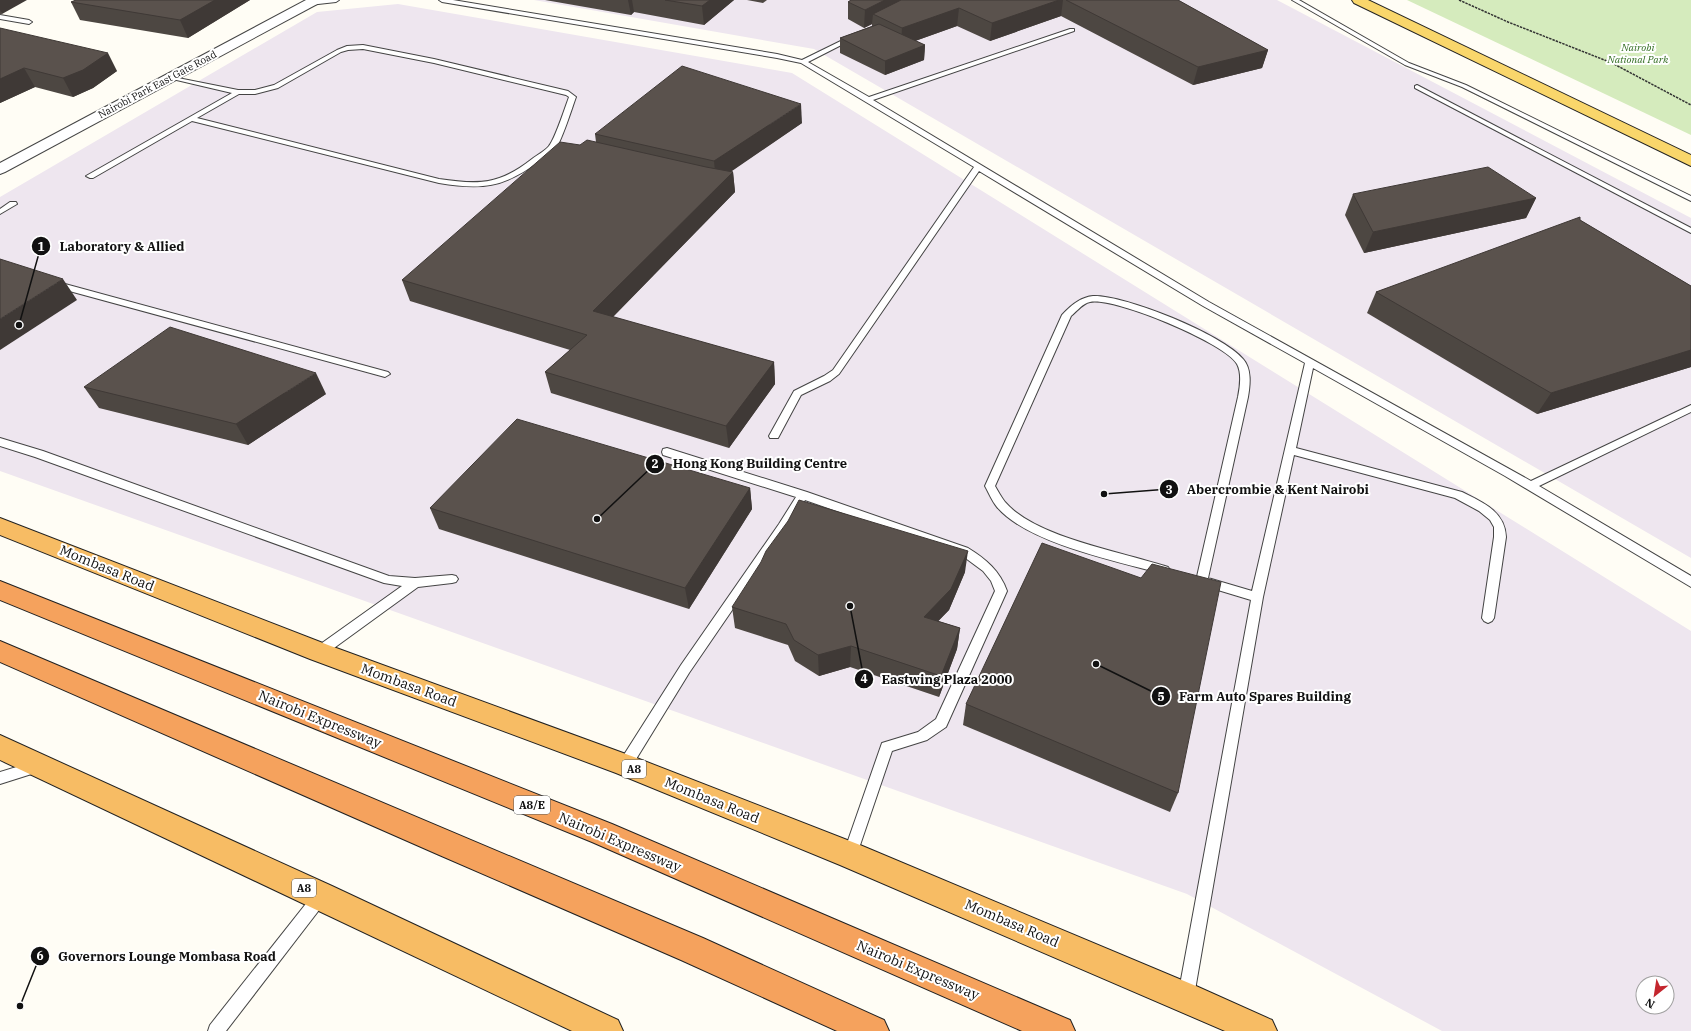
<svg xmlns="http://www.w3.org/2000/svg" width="1691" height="1031" font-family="'IBM Plex Serif',serif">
	<rect width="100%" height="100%" fill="#fffdf5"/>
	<g fill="#eee6ef" fill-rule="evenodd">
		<path d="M 534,0 L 1277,0 L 1691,218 L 1691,558 L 814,49 Z"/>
		<path d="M 398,4 L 792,73 L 1691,631 L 1691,1031 L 1442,1031 L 1187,894 L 0,471 L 0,197 L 317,12 ZM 1643,983 L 1667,983 L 1667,1007 L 1643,1007 Z"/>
	</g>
	<path fill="#d5ebbd" d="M 1407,0 L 1691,0 L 1691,135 Z"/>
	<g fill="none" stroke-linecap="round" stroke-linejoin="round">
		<defs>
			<g id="service">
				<path d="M 320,0 L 339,0 L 336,2 L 309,5 L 306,3 Z"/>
				<path d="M 439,0 L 453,0 L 777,54 L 802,60 L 853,35 L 855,36 L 855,38 L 808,62 L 869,97 L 1070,29 L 1074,29 L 1074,31 L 873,100 L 1209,302 L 1531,481 L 1691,405 L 1691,412 L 1539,486 L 1691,576 L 1691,587 L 1505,476 L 1313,368 L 1296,448 L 1462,492 C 1482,502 1505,511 1506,537 L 1494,618 L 1492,621 L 1488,623 L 1484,621 L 1482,618 L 1494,537 L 1494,527 L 1490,520 L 1479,511 L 1455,498 L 1294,455 L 1263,597 L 1194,996 L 1192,1002 L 1186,1004 L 1180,1002 L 1178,996 L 1251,600 L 1198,584 L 1196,581 L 1238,397 C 1240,387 1242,373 1237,364 C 1225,343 1115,297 1090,302 C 1083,303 1077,311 1071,316 L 995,486 C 998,491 1001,497 1005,502 C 1036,538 1123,552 1168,567 L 1170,570 L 1168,573 L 1164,574 C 1119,562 1027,543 997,507 C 992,501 989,493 985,486 L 1062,315 C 1070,306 1081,297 1093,296 C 1125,295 1222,334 1243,359 C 1252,369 1250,385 1248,397 L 1208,578 L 1252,591 L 1305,363 L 1203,306 L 979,171 L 839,374 L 830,381 L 801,395 L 778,438 L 770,438 L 769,436 L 794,391 L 824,376 L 833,370 L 974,167 L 801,63 L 777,58 L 442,2 Z"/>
				<path d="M 1292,0 L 1299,0 L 1409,63 L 1466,85 L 1691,196 L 1691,201 L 1462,87 L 1405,65 Z"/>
				<path d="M 0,15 L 29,20 L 32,22 L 29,24 L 0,19 Z"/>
				<path d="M 363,45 L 434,59 L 568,91 L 576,97 C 572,108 562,140 556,148 C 552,153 544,157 539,161 C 504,188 481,190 439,183 L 192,121 L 93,178 L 90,178 L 86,176 L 232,93 L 168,78 L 168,76 L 238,90 L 255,90 L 274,85 L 337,50 L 347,46 ZM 363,49 L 434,63 L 566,95 L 569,97 C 565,108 555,139 549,146 C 545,151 537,155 532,159 C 499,185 479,185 439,179 L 197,118 L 239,94 L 255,94 L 278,88 L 341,52 L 348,50 Z"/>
				<path d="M 1417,85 L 1691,228 L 1691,233 L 1415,88 L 1415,86 Z"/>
				<path d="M 10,202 L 16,202 L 17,204 L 0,214 L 0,209 Z"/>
				<path d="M 54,281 L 388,372 L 390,374 L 385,377 L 51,286 L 50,284 L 51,282 Z"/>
				<path d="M 0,438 L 43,451 L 389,576 L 415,578 L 452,575 L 456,576 L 458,579 L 456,582 L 452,583 L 418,587 L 323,656 L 319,657 L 315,656 L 313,652 L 315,648 L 402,586 L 384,583 L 35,457 L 0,446 Z"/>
				<path d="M 667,448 L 807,492 L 968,548 C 986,559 1000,571 1007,591 L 946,727 L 927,740 L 892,751 L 855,860 L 850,862 L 845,860 L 843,855 L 882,743 L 918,732 L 936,719 L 995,591 L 991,581 L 983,571 L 960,554 L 805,500 L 787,530 L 689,673 L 630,769 L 625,771 L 620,769 L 618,765 L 620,761 L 681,665 L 779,524 L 796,497 L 663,455 L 662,452 L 663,449 Z"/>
				<path d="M 36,761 L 41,763 L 43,767 L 41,771 L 0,784 L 0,772 Z"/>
				<path d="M 321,889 L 326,891 L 328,896 L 326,901 L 226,1031 L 208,1031 L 210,1025 L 316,891 Z"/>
			</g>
			<path id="minor" d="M 306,0 L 321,0 L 319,3 L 5,172 L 0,174 L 0,163 Z"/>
			<path id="primary" d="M 1352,0 L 1368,0 L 1691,155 L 1691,166 L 1354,3 Z"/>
			<g id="trunk">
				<path d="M 0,518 L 328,645 L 634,757 L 860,845 L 1196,986 L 1272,1020 L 1277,1031 L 1225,1031 L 840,865 L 616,773 L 310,659 L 0,535 Z"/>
				<path d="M 0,735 L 332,886 L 618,1020 L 623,1031 L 572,1031 L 0,760 Z"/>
			</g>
			<g id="motorway">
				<path d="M 0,581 L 612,824 L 1070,1020 L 1075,1031 L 1022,1031 L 592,842 L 0,600 Z"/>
				<path d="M 0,641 L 703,938 L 884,1020 L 889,1031 L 837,1031 L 681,960 L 437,854 L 0,662 Z"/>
			</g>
		</defs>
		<use href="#service" stroke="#444" stroke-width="2"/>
		<use href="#minor" stroke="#444" stroke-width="2"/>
		<use href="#primary" stroke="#222" stroke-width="2"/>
		<use href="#trunk" stroke="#222" stroke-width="2"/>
		<use href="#motorway" stroke="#222" stroke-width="2"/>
		<path stroke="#333" stroke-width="1.5" stroke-dasharray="2.5 1" stroke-linecap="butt" d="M 1459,0 L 1508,22 L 1612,63 L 1691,105"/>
		<use href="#service" fill="#fff" fill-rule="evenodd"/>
		<use href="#minor" fill="#fff" fill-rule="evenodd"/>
		<use href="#primary" fill="#f9d66b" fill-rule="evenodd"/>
		<use href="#trunk" fill="#f7bc64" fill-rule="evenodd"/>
		<use href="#motorway" fill="#f5a25d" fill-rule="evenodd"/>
	</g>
	<g fill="#4d4742">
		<path d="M 0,0 L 2,14 L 0,14 Z"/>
		<path d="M 76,0 L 250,0 L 188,38 L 80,20 L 71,2 Z"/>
		<path d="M 545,0 L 734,0 L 704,25 L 634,12 L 631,15 Z"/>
		<path d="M 747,0 L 767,0 L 763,3 Z"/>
		<path d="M 851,0 L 1178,0 L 1268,50 L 1262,68 L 1193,85 L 1061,16 L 990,41 L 957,26 L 915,41 L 925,45 L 924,60 L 885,75 L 840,53 L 840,38 L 872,26 L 872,24 L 864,28 L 848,19 L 848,2 Z"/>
		<path d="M 0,28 L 117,71 L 93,88 L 73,97 L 35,87 L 0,103 Z"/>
		<path d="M 802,123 L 731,171 L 733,172 L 735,192 L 613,317 L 774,362 L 775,384 L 729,448 L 551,393 L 545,372 L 570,350 L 410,301 L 402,280 L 580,145 L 596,142 L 595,134 Z"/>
		<path d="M 1353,194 L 1536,198 L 1526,218 L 1364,253 L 1345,215 Z"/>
		<path d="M 1580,220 L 1691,286 L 1691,367 L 1537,414 L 1367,313 L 1376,292 Z"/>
		<path d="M 84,387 L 326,394 L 248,445 L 99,408 Z"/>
		<path d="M 750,488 L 752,509 L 689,609 L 439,529 L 430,508 Z"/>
		<path d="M 965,572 L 949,610 L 938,621 L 960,628 L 957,649 L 939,697 L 850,667 L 819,676 L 795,661 L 788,645 L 735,628 L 732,607 Z"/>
		<path d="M 1141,578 L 1178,793 L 1170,812 L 963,725 L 966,704 Z"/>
	</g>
	<g fill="#3f3936">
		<path d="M 0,0 L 27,0 L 2,14 L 0,10 Z"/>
		<path d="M 215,0 L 250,0 L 188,38 L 180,20 Z"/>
		<path d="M 628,0 L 632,0 L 634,12 L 631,15 Z"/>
		<path d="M 710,0 L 734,0 L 704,25 L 702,6 Z"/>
		<path d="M 885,0 L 921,0 L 873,14 L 872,24 L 864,28 L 865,10 Z"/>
		<path d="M 1059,0 L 1063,0 L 1061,16 L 990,41 L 992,23 Z"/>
		<path d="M 959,8 L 957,26 L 901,46 L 902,28 Z"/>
		<path d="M 925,45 L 924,60 L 885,75 L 885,61 Z"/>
		<path d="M 1268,50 L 1262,68 L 1193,85 L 1198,67 Z"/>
		<path d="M 108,53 L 117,71 L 93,88 L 73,97 L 63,78 Z"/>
		<path d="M 24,68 L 35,87 L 0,103 L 0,79 Z"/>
		<path d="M 801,104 L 802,123 L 716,182 L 714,161 Z"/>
		<path d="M 733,172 L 735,192 L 598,332 L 593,311 Z"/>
		<path d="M 1536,198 L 1526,218 L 1364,253 L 1373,232 Z"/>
		<path d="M 63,279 L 77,300 L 0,350 L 0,319 Z"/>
		<path d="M 1691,350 L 1691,367 L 1537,414 L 1551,393 Z"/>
		<path d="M 774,362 L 775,384 L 729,448 L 726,426 Z"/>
		<path d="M 316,373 L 326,394 L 248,445 L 236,424 Z"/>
		<path d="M 750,488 L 752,509 L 689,609 L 685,588 Z"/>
		<path d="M 968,551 L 965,572 L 949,610 L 922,638 L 924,617 Z"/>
		<path d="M 960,628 L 957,649 L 939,697 L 941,676 Z"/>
		<path d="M 851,646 L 850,667 L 819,676 L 818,655 Z"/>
	</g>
	<g fill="#5a524d" stroke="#3f3936">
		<path d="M 76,0 L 215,0 L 180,20 L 71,2 Z"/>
		<path d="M 665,0 L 710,0 L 702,6 Z"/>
		<path d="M 851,0 L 885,0 L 865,10 L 848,2 Z"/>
		<path d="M 901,0 L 1059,0 L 992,23 L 959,8 L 902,28 L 873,14 Z"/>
		<path d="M 1066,0 L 1178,0 L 1268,50 L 1198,67 Z"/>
		<path d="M 879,24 L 925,45 L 885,61 L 840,38 Z"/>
		<path d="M 0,28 L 108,53 L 83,70 L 63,78 L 24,68 L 0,79 Z"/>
		<path d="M 682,66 L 801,104 L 714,161 L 595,134 Z"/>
		<path d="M 587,140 L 706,167 L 733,172 L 593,311 L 774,362 L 726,426 L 545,372 L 587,335 L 402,280 L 560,142 L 580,145 Z"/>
		<path d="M 1488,167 L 1536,198 L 1373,232 L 1353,194 Z"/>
		<path d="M 1580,217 L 1580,220 L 1691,286 L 1691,350 L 1551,393 L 1376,292 Z"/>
		<path d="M 0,259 L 63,279 L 0,319 Z"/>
		<path d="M 170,327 L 316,373 L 236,424 L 84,387 Z"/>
		<path d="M 517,419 L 750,488 L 685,588 L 430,508 Z"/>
		<path d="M 799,500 L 968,551 L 951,589 L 924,617 L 960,628 L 941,676 L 851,646 L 818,655 L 794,640 L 786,624 L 732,607 L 761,562 L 766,551 L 788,521 Z"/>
		<path d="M 1042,543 L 1141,578 L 1152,564 L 1221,582 L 1178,793 L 966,704 Z"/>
	</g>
	<g text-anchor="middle" stroke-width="4" stroke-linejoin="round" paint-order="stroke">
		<g font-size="10" font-style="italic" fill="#2f6b1f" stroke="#fff">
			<text x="1638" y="51">Nairobi<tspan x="1638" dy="12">National Park</tspan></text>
		</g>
		<g font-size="10" fill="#111" stroke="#fff">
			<text transform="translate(157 84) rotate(-28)" y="4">Nairobi Park East Gate Road</text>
		</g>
		<g fill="#fff" stroke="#585858" stroke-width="1">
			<rect x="622" y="760" width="24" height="18" rx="3"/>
			<rect x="514" y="796" width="36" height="18" rx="3"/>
			<rect x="292" y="879" width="24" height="18" rx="3"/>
		</g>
		<g font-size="11" font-weight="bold" fill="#111">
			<text x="634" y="773">A8</text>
			<text x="532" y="809">A8/E</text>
			<text x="304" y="892">A8</text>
		</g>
		<g font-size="14" fill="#111" stroke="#fff">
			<text transform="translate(107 568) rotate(22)" y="5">Mombasa Road</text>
			<text transform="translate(409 685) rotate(20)" y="5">Mombasa Road</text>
			<text transform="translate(320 719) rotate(22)" y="5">Nairobi Expressway</text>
			<text transform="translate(712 800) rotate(22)" y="5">Mombasa Road</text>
			<text transform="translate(620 842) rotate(23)" y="5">Nairobi Expressway</text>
			<text transform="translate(1012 923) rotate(23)" y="5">Mombasa Road</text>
			<text transform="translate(918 970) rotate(23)" y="5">Nairobi Expressway</text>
		</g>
	</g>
	<path fill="none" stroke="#111" stroke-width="1.5" d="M19 325L41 246M597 519L655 464M1104 494L1169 489M850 606L864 679M1096 664L1161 696M20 1006L40 956"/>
	<g fill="#111" stroke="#fff" stroke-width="1.5">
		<circle cx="19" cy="325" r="4"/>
		<circle cx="597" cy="519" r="4"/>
		<circle cx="1104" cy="494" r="4"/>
		<circle cx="850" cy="606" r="4"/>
		<circle cx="1096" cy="664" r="4"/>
		<circle cx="20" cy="1006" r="4"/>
		<circle cx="41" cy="246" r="10"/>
		<circle cx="655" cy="464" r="10"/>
		<circle cx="1169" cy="489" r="10"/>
		<circle cx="864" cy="679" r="10"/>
		<circle cx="1161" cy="696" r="10"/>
		<circle cx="40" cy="956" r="10"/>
	</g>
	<g font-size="12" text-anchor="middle" font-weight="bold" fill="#fff">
		<text x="41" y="251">1</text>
		<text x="655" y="468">2</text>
		<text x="1169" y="494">3</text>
		<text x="864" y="683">4</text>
		<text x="1161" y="701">5</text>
		<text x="40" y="960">6</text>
	</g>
	<g font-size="13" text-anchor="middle" font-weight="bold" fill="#111" stroke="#fff" stroke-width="4" stroke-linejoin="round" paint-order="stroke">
		<text x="122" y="251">Laboratory &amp; Allied</text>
		<text x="760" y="468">Hong Kong Building Centre</text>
		<text x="1278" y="494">Abercrombie &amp; Kent Nairobi</text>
		<text x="947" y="684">Eastwing Plaza 2000</text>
		<text x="1265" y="701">Farm Auto Spares Building</text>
		<text x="167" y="961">Governors Lounge Mombasa Road</text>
	</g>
	<g transform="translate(1655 995) rotate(210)"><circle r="19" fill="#ffffff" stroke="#a0a0a0"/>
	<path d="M0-3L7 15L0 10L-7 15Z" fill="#c4262e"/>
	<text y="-6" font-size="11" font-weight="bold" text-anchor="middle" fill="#111111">N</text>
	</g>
</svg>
